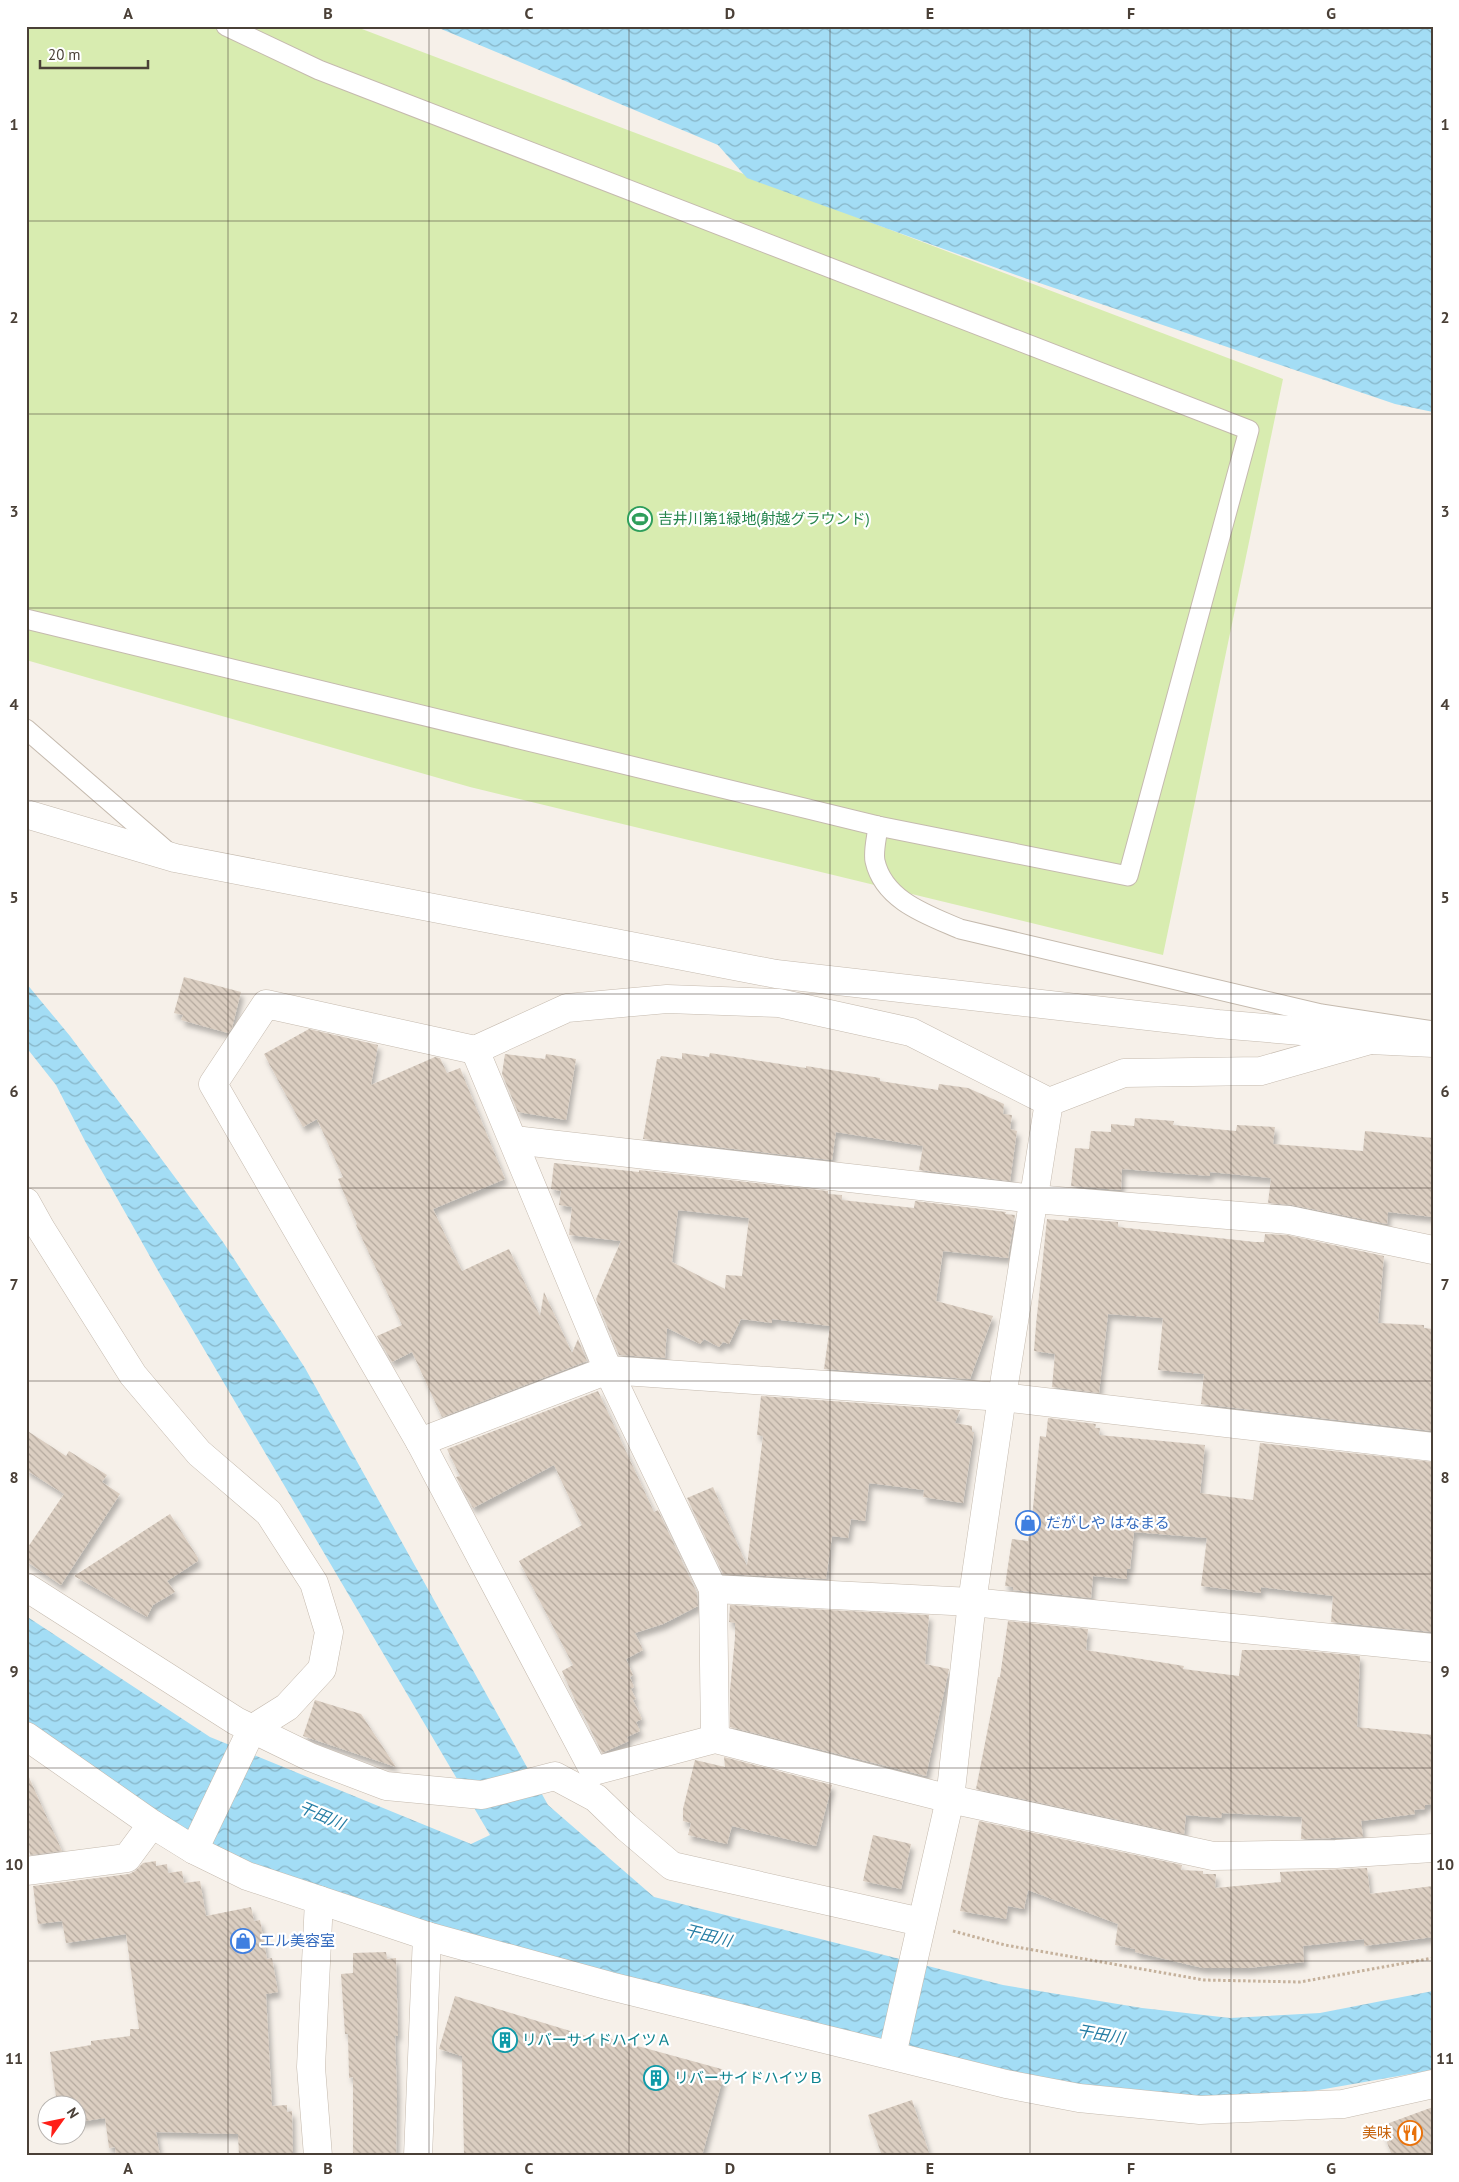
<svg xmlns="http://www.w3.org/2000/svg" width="1459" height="2182" font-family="'PT Sans','Noto Sans JP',sans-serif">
	<defs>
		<pattern id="water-waves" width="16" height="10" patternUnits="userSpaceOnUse" patternTransform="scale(1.25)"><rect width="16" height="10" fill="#a3ddf5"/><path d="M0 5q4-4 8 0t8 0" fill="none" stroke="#87b5c7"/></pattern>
		<pattern id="building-back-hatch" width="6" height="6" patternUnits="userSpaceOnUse" patternTransform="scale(1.25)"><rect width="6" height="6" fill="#dbcec1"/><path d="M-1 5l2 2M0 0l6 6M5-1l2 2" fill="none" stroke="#b4a99e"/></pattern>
		<filter id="shadow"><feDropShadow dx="3" dy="5.5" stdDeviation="2.5" flood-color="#0004"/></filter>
	</defs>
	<rect width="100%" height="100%" fill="#f6f0e9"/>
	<path fill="#d8ecb0" d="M 26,26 L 354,26 L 1283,379 L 1163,955 L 470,787 L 26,660 Z"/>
	<g fill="url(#water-waves)">
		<path d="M 434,26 L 1433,26 L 1433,412 L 1395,404 L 1016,275 L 747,178 L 718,145 Z"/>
		<path d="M 26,983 L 70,1036 L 223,1242 L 305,1368 L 548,1805 L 654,1897 L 1003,1985 L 1142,2008 L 1230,2018 L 1320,2013 L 1433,1991 L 1433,2070 L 1273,2098 L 1212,2098 L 1093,2092 L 910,2056 L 344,1899 L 264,1872 L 165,1823 L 26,1724 L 26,1616 L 210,1737 L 471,1844 L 490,1835 L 161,1276 L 86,1143 L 56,1085 L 26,1047 Z"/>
	</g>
	<g fill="url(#building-back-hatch)" fill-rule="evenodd" filter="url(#shadow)">
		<path d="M 184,977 L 241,992 L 232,1028 L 228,1033 L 181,1020 L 183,1015 L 174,1013 Z"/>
		<path d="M 309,1029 L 378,1045 L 371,1085 L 435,1057 L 440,1058 L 447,1073 L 460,1068 L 505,1179 L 433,1209 L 462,1271 L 509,1249 L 540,1316 L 544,1292 L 572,1353 L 578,1339 L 587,1361 L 442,1417 L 412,1352 L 392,1362 L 377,1336 L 402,1325 L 356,1225 L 357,1224 L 338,1179 L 343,1177 L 317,1119 L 303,1127 L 264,1054 Z"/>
		<path d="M 682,1053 L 709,1057 L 710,1053 L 806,1068 L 806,1066 L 880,1078 L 880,1081 L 938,1090 L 939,1084 L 968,1088 L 1004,1104 L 1003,1114 L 1012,1115 L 1010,1129 L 1017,1131 L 1010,1181 L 919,1170 L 923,1146 L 836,1132 L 832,1160 L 643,1139 L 657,1059 L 660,1059 L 661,1056 L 682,1059 Z"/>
		<path d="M 505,1054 L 545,1059 L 546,1054 L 576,1059 L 566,1120 L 518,1112 L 502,1074 Z"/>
		<path d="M 1135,1118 L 1174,1121 L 1173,1125 L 1236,1131 L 1237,1125 L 1275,1127 L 1273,1144 L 1363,1151 L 1365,1131 L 1433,1138 L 1433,1217 L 1388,1212 L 1387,1224 L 1292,1205 L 1268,1203 L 1271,1178 L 1210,1172 L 1210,1176 L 1122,1169 L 1121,1190 L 1071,1186 L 1075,1148 L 1089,1149 L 1091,1131 L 1111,1132 L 1111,1124 L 1134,1126 Z"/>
		<path d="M 554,1163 L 639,1172 L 639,1170 L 828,1191 L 828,1194 L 842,1195 L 842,1200 L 914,1208 L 915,1201 L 1006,1212 L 1005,1214 L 1015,1215 L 1008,1258 L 943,1251 L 936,1301 L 993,1316 L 970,1379 L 824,1369 L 830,1326 L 772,1319 L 772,1323 L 741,1319 L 729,1344 L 723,1342 L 719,1347 L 704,1339 L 700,1344 L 667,1328 L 665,1358 L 619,1355 L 596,1299 L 621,1241 L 569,1235 L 572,1207 L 559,1205 L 561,1191 L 551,1189 ZM 678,1210 L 749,1218 L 742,1276 L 726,1275 L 725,1289 L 672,1262 Z"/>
		<path d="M 1069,1218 L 1118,1222 L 1118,1227 L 1255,1242 L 1264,1242 L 1265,1234 L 1287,1235 L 1384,1256 L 1378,1323 L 1424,1325 L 1424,1328 L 1433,1329 L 1433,1431 L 1201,1404 L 1204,1374 L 1158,1370 L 1163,1318 L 1108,1314 L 1099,1393 L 1052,1387 L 1055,1354 L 1034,1351 L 1036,1325 L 1047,1219 L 1068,1221 Z"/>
		<path d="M 598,1391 L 654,1512 L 658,1510 L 697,1593 L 698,1606 L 663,1624 L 635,1633 L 643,1650 L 626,1659 L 633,1675 L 630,1677 L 634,1687 L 631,1689 L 636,1699 L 633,1700 L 642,1719 L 636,1722 L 640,1731 L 627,1737 L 629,1741 L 602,1753 L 581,1710 L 579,1709 L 562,1671 L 573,1665 L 519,1561 L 582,1525 L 554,1465 L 473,1508 L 456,1477 L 460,1476 L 447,1449 Z"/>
		<path d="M 761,1396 L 960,1410 L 955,1423 L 972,1426 L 972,1432 L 974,1432 L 963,1503 L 923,1497 L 924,1490 L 869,1483 L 865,1521 L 851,1519 L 848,1538 L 832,1536 L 826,1579 L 723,1574 L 687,1498 L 713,1487 L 747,1566 L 763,1436 L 757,1435 Z"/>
		<path d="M 1048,1418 L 1096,1424 L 1095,1428 L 1100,1428 L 1099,1435 L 1205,1445 L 1200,1493 L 1253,1500 L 1260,1443 L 1433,1462 L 1433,1632 L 1331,1622 L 1333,1596 L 1261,1587 L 1261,1593 L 1201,1586 L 1207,1538 L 1134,1532 L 1130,1569 L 1127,1569 L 1127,1579 L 1093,1576 L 1091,1598 L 1013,1590 L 1013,1587 L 1005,1586 L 1012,1539 L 1028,1541 L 1033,1508 L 1040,1436 L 1046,1437 Z"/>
		<path d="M 26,1430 L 66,1456 L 69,1451 L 107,1475 L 102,1482 L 120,1494 L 61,1585 L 26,1561 L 26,1550 L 64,1494 L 26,1470 Z"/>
		<path d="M 170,1514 L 198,1558 L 198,1561 L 167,1581 L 175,1592 L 153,1605 L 147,1617 L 74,1576 Z"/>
		<path d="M 730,1605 L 929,1615 L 925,1664 L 949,1669 L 926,1776 L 730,1727 L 730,1690 L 735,1638 L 735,1623 L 729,1622 Z"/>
		<path d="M 1008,1621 L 1088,1629 L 1086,1650 L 1184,1666 L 1183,1669 L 1239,1676 L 1242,1650 L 1298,1650 L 1360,1656 L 1357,1727 L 1433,1735 L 1433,1804 L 1425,1805 L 1425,1809 L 1414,1810 L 1415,1814 L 1361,1821 L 1363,1837 L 1301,1839 L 1302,1817 L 1222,1813 L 1221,1818 L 1186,1815 L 1184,1834 L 976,1789 L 998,1677 L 1000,1677 Z"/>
		<path d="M 315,1700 L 361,1714 L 396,1767 L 303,1736 Z"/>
		<path d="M 724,1757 L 832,1785 L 816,1846 L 732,1826 L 727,1844 L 688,1835 L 691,1823 L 683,1821 L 683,1809 L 695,1760 L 725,1767 Z"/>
		<path d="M 27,1773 L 62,1851 L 30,1855 L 26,1822 Z"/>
		<path d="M 979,1821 L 1182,1865 L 1181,1870 L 1203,1871 L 1203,1874 L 1216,1874 L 1215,1888 L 1281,1882 L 1280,1872 L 1367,1868 L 1370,1894 L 1433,1886 L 1433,1937 L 1364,1946 L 1364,1939 L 1303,1946 L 1304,1962 L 1248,1968 L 1203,1968 L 1135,1952 L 1135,1949 L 1115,1945 L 1118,1924 L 1028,1890 L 1024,1909 L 1008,1906 L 1006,1919 L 960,1911 Z"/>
		<path d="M 873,1835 L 911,1844 L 901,1889 L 863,1881 Z"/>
		<path d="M 156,1861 L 156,1866 L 167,1864 L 168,1873 L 182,1871 L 184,1883 L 200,1881 L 206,1916 L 251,1907 L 254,1921 L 260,1920 L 267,1959 L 272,1958 L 278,1992 L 266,1994 L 272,2106 L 287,2105 L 287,2112 L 292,2111 L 293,2156 L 239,2156 L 238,2134 L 156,2132 L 160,2156 L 116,2156 L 115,2147 L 109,2148 L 105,2118 L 78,2122 L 78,2104 L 57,2104 L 50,2052 L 91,2045 L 91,2041 L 130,2036 L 130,2029 L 139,2029 L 126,1934 L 66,1943 L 62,1921 L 38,1924 L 33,1886 L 129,1874 L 135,1871 L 143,1863 Z"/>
		<path d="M 386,1952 L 387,1959 L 396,1958 L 398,2036 L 395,2035 L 397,2094 L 396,2156 L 353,2156 L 353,2077 L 349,2078 L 348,2034 L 345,2034 L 341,1974 L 353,1973 L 353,1953 Z"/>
		<path d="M 455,1996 L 600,2040 L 601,2036 L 725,2070 L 702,2156 L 464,2156 L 462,2056 L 439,2049 Z"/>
		<path d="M 912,2100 L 930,2156 L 882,2156 L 868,2115 Z"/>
		<path d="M 1433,2107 L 1433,2156 L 1392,2156 L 1381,2126 Z"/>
	</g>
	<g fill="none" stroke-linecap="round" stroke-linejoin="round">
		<defs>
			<g id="lane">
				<path d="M 26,619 L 878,826 L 1128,876 L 1249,430 L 319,70 L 226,26"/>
				<path d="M 26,729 L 169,853"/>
				<path d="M 878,826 C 877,837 873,851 875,861 C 884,901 928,915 960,929 L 1321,1014 L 1433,1031"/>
			</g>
			<g id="street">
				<path d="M 26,814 L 175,858 L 776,974 L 1218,1024 L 1313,1032 L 1370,1040 L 1433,1043"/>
				<path d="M 475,1050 L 608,1370 L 713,1589 L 715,1739"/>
				<path d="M 1049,1102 L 911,1032 L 779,1003 L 667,999 L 567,1008 L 475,1050 L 266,1004 L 213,1084 L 420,1442 L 594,1771 L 715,1739 L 950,1799 L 972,1602 L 1002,1397 L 1049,1102 L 1124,1073 L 1261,1071 L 1370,1040"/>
				<path d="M 514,1140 L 1034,1199 L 1289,1220 L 1433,1250"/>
				<path d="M 26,1202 L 41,1229 L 133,1375 L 199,1453 L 269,1513 L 314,1583 L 329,1632 L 322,1669 L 287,1707 L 252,1729 L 194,1850"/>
				<path d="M 420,1442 L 608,1370 L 1002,1397 L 1433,1447"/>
				<path d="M 26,1587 L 236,1721 L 310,1757 L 386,1786 L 482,1795 L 555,1776 L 596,1798 L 626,1827 L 672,1866 L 921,1922"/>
				<path d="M 713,1589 L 972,1602 L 1433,1648"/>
				<path d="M 26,1736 L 152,1824 L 194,1850 L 247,1876 L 427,1936 L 610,1986 L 1006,2084 L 1079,2098 L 1200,2110 L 1343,2104 L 1433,2084"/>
				<path d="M 26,1871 L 127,1858 L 152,1824"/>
				<path d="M 892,2055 L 950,1799 L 1213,1856 L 1336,1854 L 1433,1848"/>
				<path d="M 318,2156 L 311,2067 L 319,1900"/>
				<path d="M 418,2156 L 427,1936"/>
			</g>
		</defs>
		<use href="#lane" stroke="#c5baae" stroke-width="21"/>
		<use href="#street" stroke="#c5baae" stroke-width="29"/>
		<path stroke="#c5b19b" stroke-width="3" stroke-dasharray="2.5 2.5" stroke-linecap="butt" d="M 953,1931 L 1005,1945 L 1204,1980 L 1300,1982 L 1433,1958"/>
		<use href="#lane" stroke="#fff" stroke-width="19"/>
		<use href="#street" stroke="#fff" stroke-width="28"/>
	</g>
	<path fill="none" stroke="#4a4037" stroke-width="1" stroke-opacity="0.55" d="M 228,26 L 228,2156M 429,26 L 429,2156M 629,26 L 629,2156M 830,26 L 830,2156M 1030,26 L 1030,2156M 1231,26 L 1231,2156M 26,221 L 1433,221M 26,414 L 1433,414M 26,608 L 1433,608M 26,801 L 1433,801M 26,994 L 1433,994M 26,1188 L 1433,1188M 26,1381 L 1433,1381M 26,1574 L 1433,1574M 26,1768 L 1433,1768M 26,1961 L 1433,1961"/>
	<defs>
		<symbol id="stadium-ring" viewBox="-11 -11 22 22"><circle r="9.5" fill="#fff" stroke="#2e9e5b" stroke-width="1.5"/><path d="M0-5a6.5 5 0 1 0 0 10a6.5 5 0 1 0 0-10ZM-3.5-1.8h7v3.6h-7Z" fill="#2e9e5b"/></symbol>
		<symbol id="shop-ring" viewBox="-11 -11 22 22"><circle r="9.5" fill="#fff" stroke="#3f7fe0" stroke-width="1.5"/><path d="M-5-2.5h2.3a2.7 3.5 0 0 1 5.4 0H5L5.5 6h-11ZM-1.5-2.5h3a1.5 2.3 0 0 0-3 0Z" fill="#3f7fe0"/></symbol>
		<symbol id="building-ring" viewBox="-11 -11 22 22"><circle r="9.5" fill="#fff" stroke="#0f9aa8" stroke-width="1.5"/><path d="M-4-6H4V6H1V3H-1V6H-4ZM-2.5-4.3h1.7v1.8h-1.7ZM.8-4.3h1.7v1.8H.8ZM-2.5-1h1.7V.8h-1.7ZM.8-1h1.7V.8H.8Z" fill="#0f9aa8"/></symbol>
		<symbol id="restaurant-ring" viewBox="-11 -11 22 22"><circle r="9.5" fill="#fff" stroke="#e8710a" stroke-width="1.5"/><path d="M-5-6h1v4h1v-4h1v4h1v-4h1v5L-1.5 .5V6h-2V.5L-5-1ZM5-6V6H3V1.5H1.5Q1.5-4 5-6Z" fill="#e8710a"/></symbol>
	</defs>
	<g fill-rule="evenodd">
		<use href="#stadium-ring" x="626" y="505" width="28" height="28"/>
		<use href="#shop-ring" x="1014" y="1509" width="28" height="28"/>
		<use href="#shop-ring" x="229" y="1927" width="28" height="28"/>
		<use href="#building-ring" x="491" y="2026" width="28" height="28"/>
		<use href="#building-ring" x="642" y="2064" width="28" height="28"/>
		<use href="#restaurant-ring" x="1396" y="2119" width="28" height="28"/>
	</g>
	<g text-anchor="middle" stroke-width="4.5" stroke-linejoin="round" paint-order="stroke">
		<g font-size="15" fill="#27864d" stroke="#fff" text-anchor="start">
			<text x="658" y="524">吉井川第1緑地(射越グラウンド)</text>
		</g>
		<g font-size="15" fill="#366cbe" stroke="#fff" text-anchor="start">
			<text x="1046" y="1528">だがしや はなまる</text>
			<text x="260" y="1946">エル美容室</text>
		</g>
		<g font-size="15" fill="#0d838f" stroke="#fff" text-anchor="start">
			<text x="522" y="2045">リバーサイドハイツＡ</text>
			<text x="674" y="2083">リバーサイドハイツＢ</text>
		</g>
		<g font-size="15" fill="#c56008" stroke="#fff" text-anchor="end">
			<text x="1392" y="2138">美味</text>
		</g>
		<g font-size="16" font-style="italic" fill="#257da4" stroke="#fff">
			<text transform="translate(322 1815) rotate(23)" y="6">干田川</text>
			<text transform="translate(708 1935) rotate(14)" y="6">干田川</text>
			<text transform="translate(1101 2034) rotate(10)" y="6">干田川</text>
		</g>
	</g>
	<rect width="1459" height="2182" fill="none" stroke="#ffffff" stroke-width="55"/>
	<g transform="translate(62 2120) rotate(57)"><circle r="24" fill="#ffffff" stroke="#b7b3af"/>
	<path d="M0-4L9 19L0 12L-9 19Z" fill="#ff1f17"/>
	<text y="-8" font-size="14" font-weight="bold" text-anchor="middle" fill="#4a4037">N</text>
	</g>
	<path d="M40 60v8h108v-8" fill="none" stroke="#4a4037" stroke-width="2.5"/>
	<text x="48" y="60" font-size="15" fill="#4a4037" stroke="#ffffff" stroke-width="4" paint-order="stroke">20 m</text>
	<rect x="28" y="28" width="1404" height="2126" fill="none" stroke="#4a4037" stroke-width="2"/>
	<g font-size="16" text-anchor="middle" font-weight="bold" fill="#4a4037">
		<text x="128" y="19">A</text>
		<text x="328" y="19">B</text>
		<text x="529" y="19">C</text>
		<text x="730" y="19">D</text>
		<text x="930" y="19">E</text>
		<text x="1131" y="19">F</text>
		<text x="1331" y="19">G</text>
		<text x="14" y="130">1</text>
		<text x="1445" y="130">1</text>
		<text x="14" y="323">2</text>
		<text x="1445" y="323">2</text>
		<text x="14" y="517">3</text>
		<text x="1445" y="517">3</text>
		<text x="14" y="710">4</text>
		<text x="1445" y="710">4</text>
		<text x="14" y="903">5</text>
		<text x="1445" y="903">5</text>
		<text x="14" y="1097">6</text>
		<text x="1445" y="1097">6</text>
		<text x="14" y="1290">7</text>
		<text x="1445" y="1290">7</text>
		<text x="14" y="1483">8</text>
		<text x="1445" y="1483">8</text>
		<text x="14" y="1677">9</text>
		<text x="1445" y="1677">9</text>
		<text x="14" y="1870">10</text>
		<text x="1445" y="1870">10</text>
		<text x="14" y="2064">11</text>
		<text x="1445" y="2064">11</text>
		<text x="128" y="2174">A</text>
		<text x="328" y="2174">B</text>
		<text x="529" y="2174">C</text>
		<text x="730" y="2174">D</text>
		<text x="930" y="2174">E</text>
		<text x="1131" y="2174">F</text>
		<text x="1331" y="2174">G</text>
	</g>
</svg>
